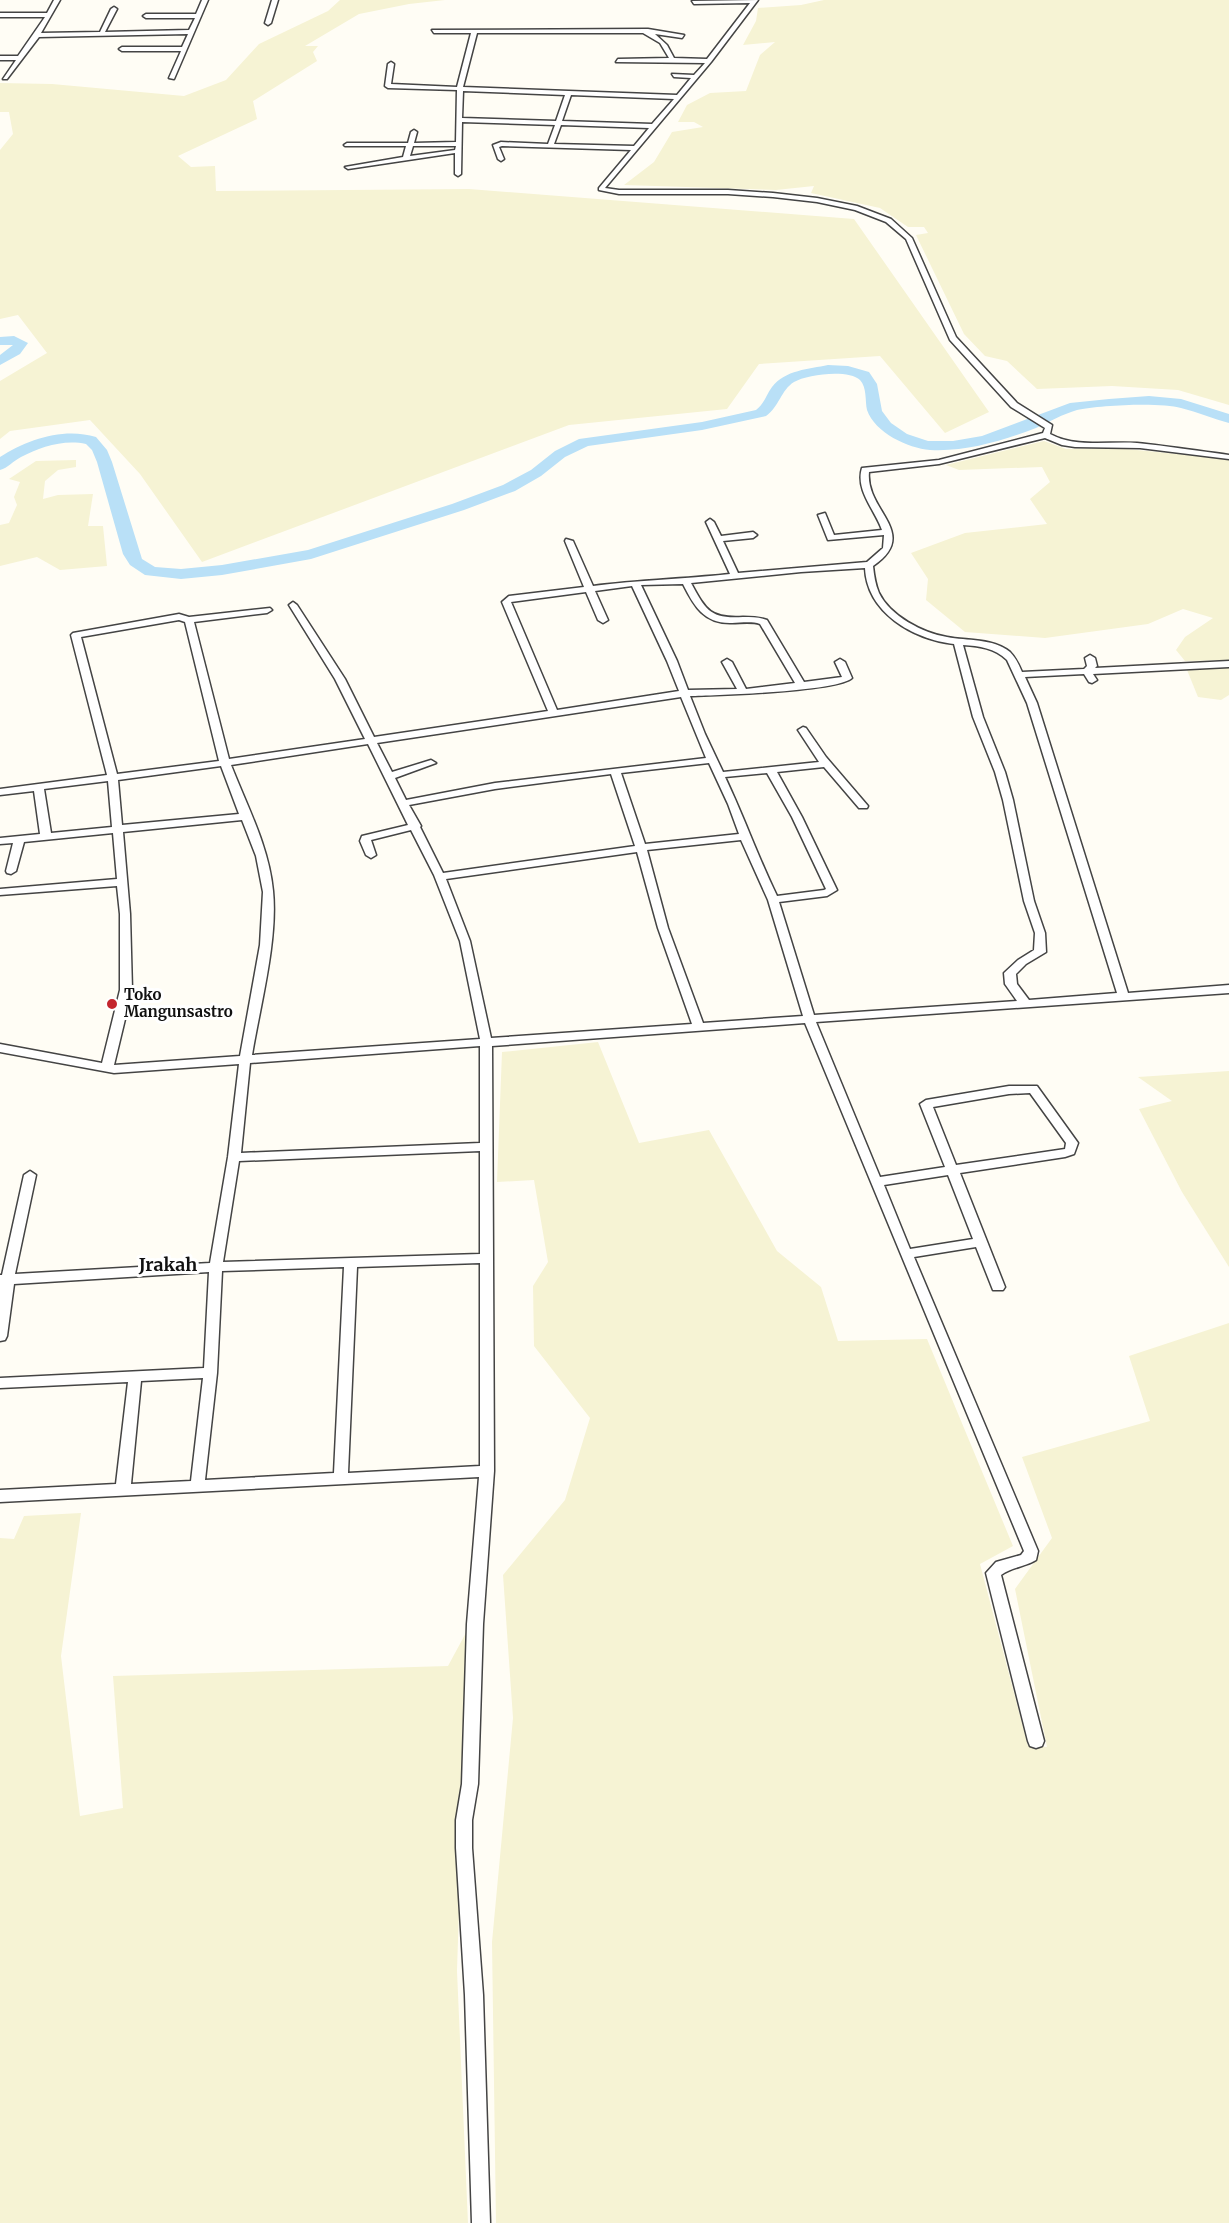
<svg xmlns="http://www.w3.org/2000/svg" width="1229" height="2223" font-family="Merriweather,serif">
	<rect width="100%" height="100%" fill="#fffdf5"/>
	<g fill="#f6f3d4">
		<path d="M 340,0 L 445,0 L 409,4 L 359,14 L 305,46 L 318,46 L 313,52 L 317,61 L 253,101 L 257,119 L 178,156 L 191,167 L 215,166 L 216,191 L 469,189 L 854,219 L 989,412 L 945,433 L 880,356 L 759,364 L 727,409 L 569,425 L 202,562 L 140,474 L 90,420 L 10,431 L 0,439 L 0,381 L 47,353 L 18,315 L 0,319 L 0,150 L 13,134 L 9,112 L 0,112 L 0,83 L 52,84 L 184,96 L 226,80 L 259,44 L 328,11 Z"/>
		<path d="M 824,0 L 1229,0 L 1229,405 L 1178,390 L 1112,386 L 1037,389 L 1007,361 L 985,356 L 964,334 L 916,235 L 928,233 L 924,227 L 908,227 L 880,208 L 811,193 L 814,186 L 776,190 L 624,185 L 654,162 L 672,132 L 703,127 L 694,122 L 678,122 L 687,105 L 710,93 L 746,91 L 760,55 L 775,42 L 743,45 L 756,21 L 758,8 L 801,5 Z"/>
		<path d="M 1044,441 L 1066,449 L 1116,448 L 1229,459 L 1229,660 L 1185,661 L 1176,650 L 1185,637 L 1213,618 L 1183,609 L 1148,624 L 1045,638 L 965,632 L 926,600 L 928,579 L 911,553 L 965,533 L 1047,524 L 1030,499 L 1050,482 L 1042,467 L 959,470 L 946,465 Z"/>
		<path d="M 76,460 L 76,467 L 58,470 L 45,481 L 43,499 L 58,495 L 93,494 L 88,526 L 103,526 L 107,566 L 60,570 L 37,557 L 0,566 L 0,525 L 9,523 L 17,505 L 14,497 L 20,482 L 9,479 L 36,461 Z"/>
		<path d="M 1229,667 L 1229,695 L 1221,700 L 1198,697 L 1187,670 Z"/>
		<path d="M 598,1042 L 639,1143 L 709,1130 L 777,1251 L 821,1287 L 838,1341 L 927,1339 L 1013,1546 L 980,1564 L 1028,1746 L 1047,1747 L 1015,1589 L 1052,1538 L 1022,1457 L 1150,1421 L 1129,1356 L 1229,1323 L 1229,2223 L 496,2223 L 492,1942 L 513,1718 L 503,1575 L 565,1500 L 590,1418 L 534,1346 L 533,1286 L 548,1262 L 534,1180 L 497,1182 L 502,1052 Z"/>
		<path d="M 1229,1071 L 1229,1267 L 1182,1192 L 1139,1109 L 1172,1101 L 1138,1077 Z"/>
		<path d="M 81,1513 L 61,1656 L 80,1816 L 123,1808 L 113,1676 L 448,1666 L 468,1629 L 457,1971 L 468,2223 L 0,2223 L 0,1538 L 14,1539 L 24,1516 Z"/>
	</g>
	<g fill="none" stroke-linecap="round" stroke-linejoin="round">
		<g fill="#b9e0f7" fill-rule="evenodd">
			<path d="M 14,336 L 28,343 L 20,354 L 0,365 L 0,355 L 13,345 L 0,345 L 0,337 Z"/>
			<path d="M 828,365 L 848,366 L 869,372 L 877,384 L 882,411 L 891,423 L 907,434 L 928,441 L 953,441 L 982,436 L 1070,403 L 1109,399 L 1149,396 L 1181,399 L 1229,414 L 1229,423 C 1213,419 1198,412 1181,408 C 1161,402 1099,405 1077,410 C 1063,414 1049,422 1036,428 C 1002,441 966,452 930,450 C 908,448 875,433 867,410 C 865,401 867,387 860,380 C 849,369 807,374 794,382 C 781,390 779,407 766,416 L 702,430 L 588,446 L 565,457 L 541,476 L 515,491 L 464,510 L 311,559 L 222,575 L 181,579 L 145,575 L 130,565 L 123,554 L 97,462 L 92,450 L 86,444 C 64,439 40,447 21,457 C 13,461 8,468 0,470 L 0,457 C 27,439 65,427 96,437 L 107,450 L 112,462 L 142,559 L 155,567 L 181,569 L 222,565 L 308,550 L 452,504 L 503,485 L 531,470 L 555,451 L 579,439 L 702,422 L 756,410 C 765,403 766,395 772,387 C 785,370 809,369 828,365 Z"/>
		</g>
		<defs>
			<g id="minor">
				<path d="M 54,0 L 60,0 L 41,33 L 100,32 L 111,9 L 114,7 L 117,9 L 105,32 L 189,30 L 195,18 L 146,18 L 143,16 L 146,14 L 196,14 L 202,0 L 208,0 L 174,79 L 169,78 L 181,51 L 122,51 L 119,49 L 122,47 L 182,47 L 188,34 L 39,37 L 7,79 L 3,79 L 16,60 L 0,60 L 0,56 L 18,56 L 45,17 L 0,17 L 0,13 L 47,13 Z"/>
				<path d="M 272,0 L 278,0 L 271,23 L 268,25 L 265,23 Z"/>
				<path d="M 758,0 L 711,62 L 605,188 L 619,190 L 728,190 L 773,193 L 817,198 L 857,206 L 891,219 L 912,238 L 956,337 L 1017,403 L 1052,425 L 1050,434 C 1076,448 1108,441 1137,443 C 1168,446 1198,451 1229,455 L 1229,459 L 1140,448 L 1075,447 L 1062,445 L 1045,438 L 939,464 L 869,472 C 865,511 921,533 873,566 C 874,575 875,584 879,593 C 890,616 923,633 947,637 C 967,641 993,638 1010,652 C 1016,658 1019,665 1022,672 L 1084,669 L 1087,666 L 1085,658 L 1090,655 L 1095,658 L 1097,666 L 1095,668 L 1229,661 L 1229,667 L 1093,674 L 1097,680 L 1092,683 L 1089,682 L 1084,674 L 1025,677 L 1037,703 L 1128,993 L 1229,985 L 1229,993 L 816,1022 L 880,1177 L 945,1167 L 920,1104 L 926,1100 L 1009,1086 L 1037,1086 L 1078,1143 L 1074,1154 L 1065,1157 L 960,1173 L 1005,1287 L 1003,1290 L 993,1290 L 976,1247 L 914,1257 L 1038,1551 L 1036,1560 C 1025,1567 1011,1567 1001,1575 L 1044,1741 L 1042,1746 L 1036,1748 L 1030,1746 L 1028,1741 L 986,1573 L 996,1562 L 1021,1555 L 1024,1551 L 805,1023 L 492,1046 L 494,1471 L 483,1624 L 478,1784 L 472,1820 L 472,1848 L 483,1995 L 490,2223 L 472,2223 L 465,1995 L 456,1848 L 456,1820 L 462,1784 L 467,1624 L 479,1477 L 0,1502 L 0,1490 L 116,1484 L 128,1382 L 0,1388 L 0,1378 L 204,1368 L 209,1272 L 14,1284 L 7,1336 L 5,1340 L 0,1341 L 0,1275 L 2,1275 L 24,1175 L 30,1171 L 36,1175 L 15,1274 L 210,1263 L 228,1157 L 239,1064 L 114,1073 L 0,1052 L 0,1044 L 102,1063 L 120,990 L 120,914 L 117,886 L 0,895 L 0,889 L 117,879 L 113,833 L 24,842 L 16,871 L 11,874 L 7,873 L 6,871 L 13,843 L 0,844 L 0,838 L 40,834 L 34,791 L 0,795 L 0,789 L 107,775 L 71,635 L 73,633 L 179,614 L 189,617 L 270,608 L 272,610 L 267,613 L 194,622 L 229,759 L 365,739 L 335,679 L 289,605 L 293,602 L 297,605 L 345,679 L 374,737 L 548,711 L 502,602 L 509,596 L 584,587 L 565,541 L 566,539 L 573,541 L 593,586 C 638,580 684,579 730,574 L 706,522 L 710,519 L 714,522 L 721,536 L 753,532 L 757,535 L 753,538 L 723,541 L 738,573 L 867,562 L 883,548 L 884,535 L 828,540 L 818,515 L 825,513 L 834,535 L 882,530 C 875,510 855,490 862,468 L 939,460 L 1043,433 L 1045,428 L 1011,407 L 950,340 L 906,239 L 886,222 L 855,210 L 817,202 L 773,197 L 728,194 L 619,194 L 599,190 L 599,188 L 631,150 L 502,146 L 499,147 L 504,159 L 501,161 L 498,159 L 493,145 L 501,142 L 548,144 L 555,125 L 462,122 L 461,174 L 458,176 L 455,174 L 455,153 L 348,169 L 345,167 L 403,157 L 406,146 L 345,146 L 344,145 L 347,143 L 408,143 L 411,132 L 414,130 L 417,132 L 414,143 L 456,142 L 457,90 L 388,88 L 385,86 L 388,64 L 391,62 L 394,64 L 391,84 L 457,87 L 471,33 L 434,33 L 432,30 L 648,29 L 684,35 L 682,38 L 655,34 L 667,45 L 674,58 L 707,59 L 750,3 L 694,4 L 692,1 ZM 477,33 L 643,33 L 660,43 L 669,58 L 618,59 L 616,62 L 705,63 L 694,75 L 672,74 L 674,77 L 691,78 L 677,95 L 463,87 ZM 463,91 L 565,95 L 556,121 L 462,118 ZM 571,95 L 674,99 L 652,124 L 562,121 ZM 561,125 L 649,128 L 634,146 L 554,144 ZM 413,146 L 456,146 L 455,150 L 410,156 ZM 865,568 C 867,613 913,639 954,644 L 973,717 L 995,772 L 1003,800 L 1024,901 L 1035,933 L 1034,950 L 1018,960 L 1004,973 L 1005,984 L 1017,1001 L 814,1015 L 779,902 L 827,896 L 837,890 L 802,817 L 777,772 L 824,767 L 859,808 L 867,808 L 868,806 L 826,757 L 806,728 L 803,727 L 798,730 L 819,762 L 723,772 L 705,734 L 690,696 C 716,695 837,692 852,678 L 845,662 L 840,659 L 835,662 L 842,677 L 804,682 L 767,620 C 759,617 752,617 743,617 C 711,619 706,611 691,583 L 801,572 ZM 683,584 C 694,606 704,624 732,623 C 741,623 751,621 760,624 L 795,683 L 746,689 L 732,662 L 727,659 L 722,662 L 737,689 L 688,690 L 677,661 L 641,585 ZM 632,586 L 667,661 L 679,691 L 557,710 L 511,602 L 586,592 L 598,620 L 603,623 L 608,620 L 595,591 ZM 179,620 L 185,622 L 219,761 L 117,774 L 81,637 ZM 963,645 C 979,646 995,648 1007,660 L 1027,703 L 1117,993 L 1029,1000 L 1017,984 L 1016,974 L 1026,964 L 1046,952 L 1045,933 L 1034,901 L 1013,800 L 1005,772 L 983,717 ZM 681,697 L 706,758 L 495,783 L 406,800 L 395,778 L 436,763 L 431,760 L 392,772 L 377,743 ZM 368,744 L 408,825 L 362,836 L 360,841 L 366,855 L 371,858 L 376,855 L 371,840 L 411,830 L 434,875 L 460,941 L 480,1039 L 252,1055 C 260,1006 278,940 273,891 C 269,847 247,806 231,765 ZM 709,763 L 728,804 L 739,834 L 645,844 L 621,773 ZM 221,766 L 239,814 L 122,825 L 118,780 ZM 767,773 L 792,817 L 826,889 L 824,890 L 777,896 C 758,857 744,817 725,777 ZM 611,774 L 635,846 L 443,873 L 420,827 L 421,826 L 409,805 L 495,789 ZM 108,781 L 112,827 L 51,833 L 44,789 ZM 242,820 L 256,856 L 263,892 L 260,945 L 240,1056 L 114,1065 L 132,990 L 130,914 L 123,832 ZM 741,840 L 768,900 L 803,1016 L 703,1023 L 668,928 L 647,850 ZM 637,852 L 658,928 L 692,1024 L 491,1038 L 470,941 L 446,879 ZM 480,1046 L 480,1143 L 241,1153 L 250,1063 ZM 1030,1093 L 1066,1143 L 1065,1149 L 956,1165 L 933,1107 L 1009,1094 ZM 480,1151 L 480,1254 L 223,1262 L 239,1161 ZM 948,1175 L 973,1239 L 910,1249 L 884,1185 ZM 480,1263 L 480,1466 L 348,1473 L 357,1267 ZM 344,1267 L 334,1473 L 205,1480 L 217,1373 L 222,1271 ZM 203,1378 L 191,1481 L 131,1484 L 141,1381 Z"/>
			</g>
		</defs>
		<use href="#minor" stroke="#444" stroke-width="3"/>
		<use href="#minor" fill="#fff" fill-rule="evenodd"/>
	</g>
	<circle fill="#c4262e" stroke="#fff" stroke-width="2" cx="112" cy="1004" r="6"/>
	<g text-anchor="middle" stroke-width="6" stroke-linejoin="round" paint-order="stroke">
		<g font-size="15" font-weight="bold" fill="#111" stroke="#fff" text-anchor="start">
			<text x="124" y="1000">Toko<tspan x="124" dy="17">Mangunsastro</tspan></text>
		</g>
		<g font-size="18" font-weight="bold" fill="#111" stroke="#fff">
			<text x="168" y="1271">Jrakah</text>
		</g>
	</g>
</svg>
